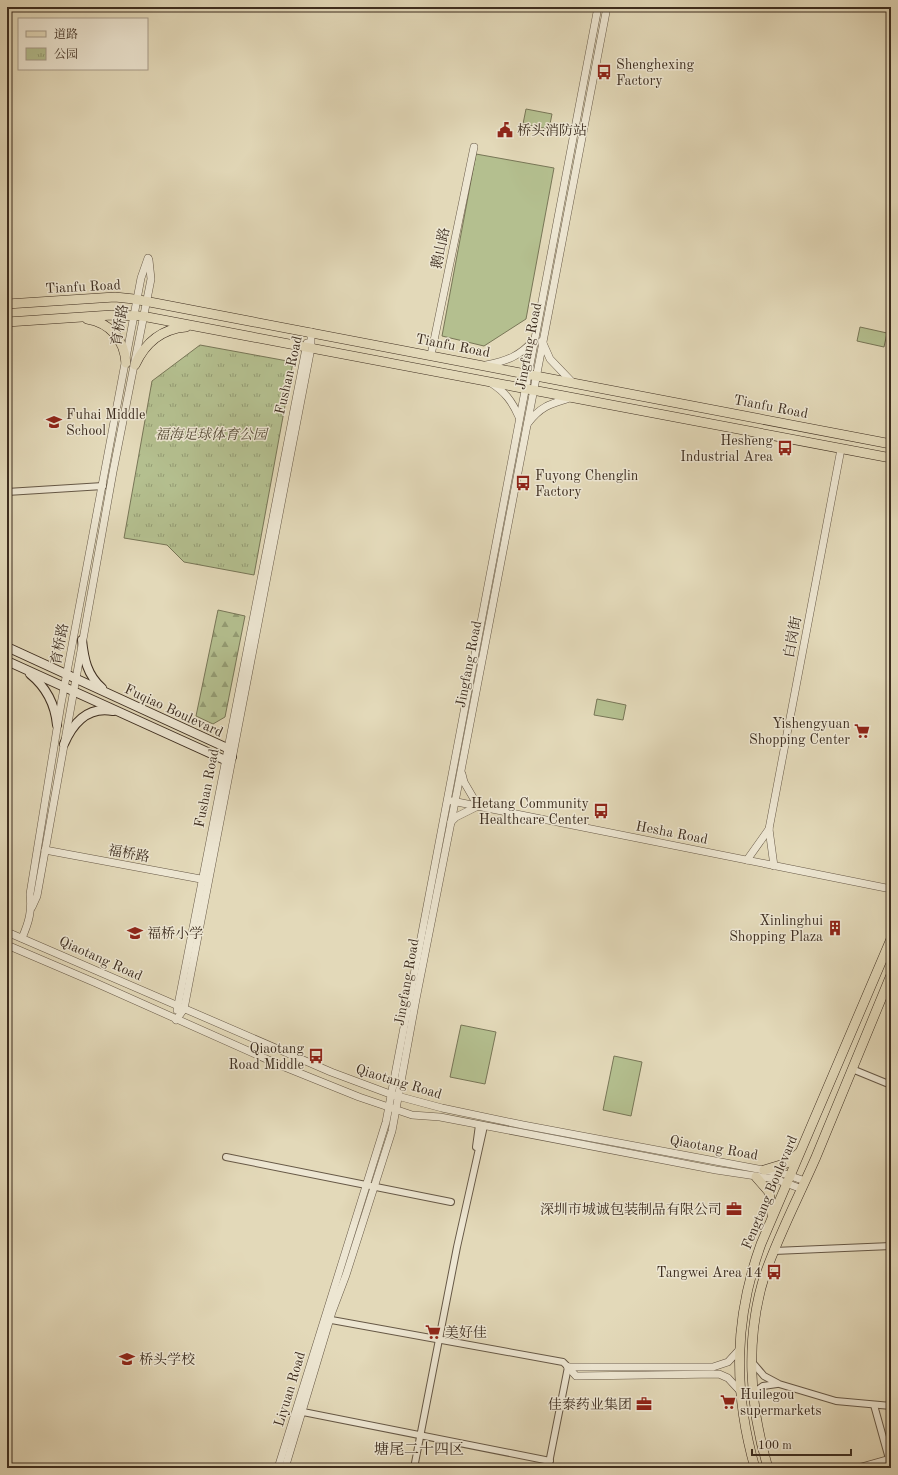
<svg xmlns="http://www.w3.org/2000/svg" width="898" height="1475" font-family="'Old Standard TT','Noto Serif SC',serif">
	<defs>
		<pattern id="forest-firs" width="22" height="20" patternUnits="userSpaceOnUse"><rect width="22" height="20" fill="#b4bf8f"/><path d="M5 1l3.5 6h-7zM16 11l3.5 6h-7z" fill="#949c74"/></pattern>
		<pattern id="park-tufts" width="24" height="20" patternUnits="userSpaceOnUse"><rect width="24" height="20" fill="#b4bf8f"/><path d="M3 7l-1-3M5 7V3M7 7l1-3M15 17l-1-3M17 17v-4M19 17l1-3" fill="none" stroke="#949c74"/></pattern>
	</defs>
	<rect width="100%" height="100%" fill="#e3d9b9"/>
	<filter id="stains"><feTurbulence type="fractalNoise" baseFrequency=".005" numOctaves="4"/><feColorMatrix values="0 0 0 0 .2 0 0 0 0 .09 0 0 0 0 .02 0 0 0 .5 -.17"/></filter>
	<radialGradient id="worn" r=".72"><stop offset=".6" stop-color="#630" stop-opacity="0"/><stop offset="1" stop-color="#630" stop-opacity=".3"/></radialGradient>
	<g fill="#b4bf8f" stroke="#787657">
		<path d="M 526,109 L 552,114 L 549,129 L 523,124 Z"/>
		<path d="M 476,154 L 554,168 L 526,319 L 484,346 L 442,336 Z"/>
		<path d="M 860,327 L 887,333 L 884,347 L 857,341 Z"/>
		<path d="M 597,699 L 626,705 L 623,720 L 594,715 Z"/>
		<path d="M 461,1025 L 496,1032 L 485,1084 L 450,1077 Z"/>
		<path d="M 614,1056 L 642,1062 L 631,1116 L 603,1110 Z"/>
	</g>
	<path fill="url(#forest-firs)" stroke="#787657" d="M 218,610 L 245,616 L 225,717 L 213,724 L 196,716 Z"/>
	<path fill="url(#park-tufts)" stroke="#787657" d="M 200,345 L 293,362 L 254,575 L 184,562 L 167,545 L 124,538 L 152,381 Z"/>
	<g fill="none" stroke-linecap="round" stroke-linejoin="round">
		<defs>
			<g id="minor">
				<path d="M 7,492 L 103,486"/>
				<path d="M 852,1069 L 891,1085"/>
				<path d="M 476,1147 L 479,1125"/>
				<path d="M 226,1157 L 451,1202"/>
				<path d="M 774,1251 L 891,1246"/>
				<path d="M 326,1319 L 563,1362 L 568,1367"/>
				<path d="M 752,1362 L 764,1376 L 779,1384 L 836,1401 L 891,1406"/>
				<path d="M 752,1394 L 763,1386 L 777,1384"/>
				<path d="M 874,1405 L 891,1466"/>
				<path d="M 298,1411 L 550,1461"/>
				<path d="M 414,1468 L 457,1247 L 484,1126"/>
				<path d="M 548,1468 L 568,1367"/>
				<path d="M 857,1468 L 889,1459"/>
			</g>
			<g id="tertiary">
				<path d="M 542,341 L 550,359 L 572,382"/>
				<path d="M 431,355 L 474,147"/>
				<path d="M 486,365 C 507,361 520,356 534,340"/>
				<path d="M 491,383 C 505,392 512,401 519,417"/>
				<path d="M 528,423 C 541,406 550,404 570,398"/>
				<path d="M 452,801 L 891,889"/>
				<path d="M 451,822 L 456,817 L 478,806 L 464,782 L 462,774"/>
				<path d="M 45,850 L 206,880"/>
				<path d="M 747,860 L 769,829"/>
				<path d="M 774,866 L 769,829 L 841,449"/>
				<path d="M 32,907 L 37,896 L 113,472 L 151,279 L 149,260"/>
				<path d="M 7,932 L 331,1072 L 390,1094 L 442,1108 L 523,1125 L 785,1174 L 805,1181"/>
				<path d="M 22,938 C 29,922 32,911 30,894 L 61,704 L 141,278 L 148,258"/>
				<path d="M 7,945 L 96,983 L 282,1066 L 359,1097 L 412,1115 L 440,1117 L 716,1170 L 775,1179 L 802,1189"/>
				<path d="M 177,1010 L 307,343"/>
				<path d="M 176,1020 L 184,1009 L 311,348 L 311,332"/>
				<path d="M 568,1367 L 576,1376 L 719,1374 L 728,1378 L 740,1391"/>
				<path d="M 568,1367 L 713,1367 L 728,1362 L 739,1350"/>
				<path d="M 278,1468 L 386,1122 L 598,7"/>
				<path d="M 285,1468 L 332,1312 L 346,1275 L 392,1131 L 416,999 L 455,802 L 607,7"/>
			</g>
			<g id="secondary">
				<path d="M 82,640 C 84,659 87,675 102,688"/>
				<path d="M 7,647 L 227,748 L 232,757 L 225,760 L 7,661"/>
				<path d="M 30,674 C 46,687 55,704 57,725"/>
				<path d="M 64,744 C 73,723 88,706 113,711"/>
			</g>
			<g id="primary">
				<path d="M 7,304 L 115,297 L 134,299 L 891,444"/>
				<path d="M 87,319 C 111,323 124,340 126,363"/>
				<path d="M 7,322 L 112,315 L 142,316 L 891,458"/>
				<path d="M 135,365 C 145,343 161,329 186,327"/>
				<path d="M 764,1170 L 787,1163 L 799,1153"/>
				<path d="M 756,1177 L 769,1192 L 772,1215"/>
				<path d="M 755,1468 C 733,1391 734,1319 761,1244 L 891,939"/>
				<path d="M 768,1468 C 749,1405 745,1337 765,1274 C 779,1234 799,1196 816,1157 C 841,1097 866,1036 891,975"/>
			</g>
		</defs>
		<use href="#minor" stroke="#665846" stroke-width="8"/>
		<use href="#tertiary" stroke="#665846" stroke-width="8"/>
		<use href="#secondary" stroke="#3d2d1f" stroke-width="10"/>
		<use href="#primary" stroke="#3d2d1f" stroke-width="10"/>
		<use href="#minor" stroke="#ede6d2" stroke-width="6"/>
		<use href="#tertiary" stroke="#ede6d2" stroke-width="7"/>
		<use href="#secondary" stroke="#ede6d2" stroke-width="8"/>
		<use href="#primary" stroke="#e3d9b9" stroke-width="9"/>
	</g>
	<defs>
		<symbol id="bus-bare" viewBox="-9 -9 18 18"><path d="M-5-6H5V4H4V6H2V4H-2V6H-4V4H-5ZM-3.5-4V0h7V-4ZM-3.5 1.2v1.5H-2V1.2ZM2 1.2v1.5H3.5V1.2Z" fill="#8f2418" stroke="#ede6d2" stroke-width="2.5" paint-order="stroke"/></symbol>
		<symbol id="civic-bare" viewBox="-9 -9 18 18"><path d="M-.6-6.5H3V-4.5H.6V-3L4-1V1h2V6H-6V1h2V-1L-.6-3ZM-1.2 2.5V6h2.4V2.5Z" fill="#8f2418" stroke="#ede6d2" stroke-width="2.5" paint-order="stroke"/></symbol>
		<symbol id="school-bare" viewBox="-9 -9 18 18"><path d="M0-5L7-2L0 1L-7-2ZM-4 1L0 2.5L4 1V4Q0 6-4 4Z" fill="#8f2418" stroke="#ede6d2" stroke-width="2.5" paint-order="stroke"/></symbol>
		<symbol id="supermarket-bare" viewBox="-9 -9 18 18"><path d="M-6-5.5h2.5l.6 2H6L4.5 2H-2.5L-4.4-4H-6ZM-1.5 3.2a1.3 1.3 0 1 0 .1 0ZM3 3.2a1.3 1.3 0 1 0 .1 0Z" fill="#8f2418" stroke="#ede6d2" stroke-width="2.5" paint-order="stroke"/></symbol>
		<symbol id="building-bare" viewBox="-9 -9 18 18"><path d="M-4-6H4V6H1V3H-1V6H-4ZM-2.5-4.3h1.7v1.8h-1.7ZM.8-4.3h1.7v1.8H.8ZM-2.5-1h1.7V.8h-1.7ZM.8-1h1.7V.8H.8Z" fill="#8f2418" stroke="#ede6d2" stroke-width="2.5" paint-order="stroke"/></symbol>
		<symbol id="office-bare" viewBox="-9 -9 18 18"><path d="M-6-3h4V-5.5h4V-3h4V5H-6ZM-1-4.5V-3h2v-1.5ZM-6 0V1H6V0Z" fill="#8f2418" stroke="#ede6d2" stroke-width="2.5" paint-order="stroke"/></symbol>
	</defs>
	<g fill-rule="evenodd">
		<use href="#bus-bare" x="593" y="61" width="22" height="22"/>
		<use href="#civic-bare" x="494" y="119" width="22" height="22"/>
		<use href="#school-bare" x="43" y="411" width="22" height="22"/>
		<use href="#bus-bare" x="774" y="437" width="22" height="22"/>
		<use href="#bus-bare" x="512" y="472" width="22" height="22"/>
		<use href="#supermarket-bare" x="851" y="720" width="22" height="22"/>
		<use href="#bus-bare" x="590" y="800" width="22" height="22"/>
		<use href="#building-bare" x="824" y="917" width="22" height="22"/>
		<use href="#school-bare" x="124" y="922" width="22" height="22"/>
		<use href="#bus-bare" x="305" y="1045" width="22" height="22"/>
		<use href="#office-bare" x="723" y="1198" width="22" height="22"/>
		<use href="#bus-bare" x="763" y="1261" width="22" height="22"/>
		<use href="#supermarket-bare" x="422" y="1321" width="22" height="22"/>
		<use href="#school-bare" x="116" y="1348" width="22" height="22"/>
		<use href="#supermarket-bare" x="717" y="1391" width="22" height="22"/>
		<use href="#office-bare" x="633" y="1393" width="22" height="22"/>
	</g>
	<g text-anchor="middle" stroke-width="3" stroke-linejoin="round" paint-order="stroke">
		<g font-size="14" fill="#3d2d1f" stroke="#ede6d2" text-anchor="start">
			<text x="616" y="69">Shenghexing<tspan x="616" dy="16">Factory</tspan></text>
			<text x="517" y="135">桥头消防站</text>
			<text x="66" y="419">Fuhai Middle<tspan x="66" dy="16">School</tspan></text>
			<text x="773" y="445" text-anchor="end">Hesheng<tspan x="773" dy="16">Industrial Area</tspan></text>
			<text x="535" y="480">Fuyong Chenglin<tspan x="535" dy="16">Factory</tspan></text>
			<text x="850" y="728" text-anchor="end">Yishengyuan<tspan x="850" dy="16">Shopping Center</tspan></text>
			<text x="589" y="808" text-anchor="end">Hetang Community<tspan x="589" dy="16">Healthcare Center</tspan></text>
			<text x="823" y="925" text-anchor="end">Xinlinghui<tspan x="823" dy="16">Shopping Plaza</tspan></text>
			<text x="147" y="938">福桥小学</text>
			<text x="304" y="1053" text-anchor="end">Qiaotang<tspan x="304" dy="16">Road Middle</tspan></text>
			<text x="722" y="1214" text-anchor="end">深圳市城诚包装制品有限公司</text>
			<text x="762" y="1277" text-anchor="end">Tangwei Area 14</text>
			<text x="445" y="1337">美好佳</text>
			<text x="139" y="1364">桥头学校</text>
			<text x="740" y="1399">Huilegou<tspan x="740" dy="16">supermarkets</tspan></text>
			<text x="632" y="1409" text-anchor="end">佳泰药业集团</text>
		</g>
		<g font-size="14" fill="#3d2d1f" stroke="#ede6d2">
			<text transform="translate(440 248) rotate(-78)" y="5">鹅山路</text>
			<text transform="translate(83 286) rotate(-3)" y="5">Tianfu Road</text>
			<text transform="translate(119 325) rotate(-80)" y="5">育桥路</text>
			<text transform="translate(453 345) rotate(11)" y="5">Tianfu Road</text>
			<text transform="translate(528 346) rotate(-79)" y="5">Jingfang Road</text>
			<text transform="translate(288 375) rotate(-77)" y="5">Fushan Road</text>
			<text transform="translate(771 406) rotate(11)" y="5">Tianfu Road</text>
			<text transform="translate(792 637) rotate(-79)" y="5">白岗街</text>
			<text transform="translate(59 644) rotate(-79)" y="5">育桥路</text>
			<text transform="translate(468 664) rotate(-79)" y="5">Jingfang Road</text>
			<text transform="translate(174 710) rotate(25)" y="5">Fuqiao Boulevard</text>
			<text transform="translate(206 788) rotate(-79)" y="5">Fushan Road</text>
			<text transform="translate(672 832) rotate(11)" y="5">Hesha Road</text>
			<text transform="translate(129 853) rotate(10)" y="5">福桥路</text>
			<text transform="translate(101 958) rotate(24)" y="5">Qiaotang Road</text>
			<text transform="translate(406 982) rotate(-80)" y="5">Jingfang Road</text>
			<text transform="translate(399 1081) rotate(17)" y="5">Qiaotang Road</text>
			<text transform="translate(714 1147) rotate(10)" y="5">Qiaotang Road</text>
			<text transform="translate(769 1192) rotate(-67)" y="5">Fengtang Boulevard</text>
			<text transform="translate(289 1389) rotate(-73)" y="5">Liyuan Road</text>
		</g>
		<g font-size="14" font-style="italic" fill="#554a35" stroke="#ede6d2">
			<text x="211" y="439">福海足球体育公园</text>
		</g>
		<g font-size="15" fill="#3d2d1f" stroke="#ede6d2">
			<text x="419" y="1454">塘尾二十四区</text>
		</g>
	</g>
	<rect width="898" height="1475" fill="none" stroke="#e3d9b9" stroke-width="24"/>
	<rect x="8" y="8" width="882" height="1459" fill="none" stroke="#3d2d1f" stroke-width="2"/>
	<rect x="12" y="12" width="874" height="1451" fill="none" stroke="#3d2d1f"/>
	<rect x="18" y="18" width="130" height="52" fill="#ede6d2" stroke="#a79c8a"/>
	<rect x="26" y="31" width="20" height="6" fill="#e3d9b9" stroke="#a79c8a"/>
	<text x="54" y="38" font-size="12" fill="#3d2d1f">道路</text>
	<rect x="26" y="48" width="20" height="12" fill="url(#park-tufts)" stroke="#a79c8a"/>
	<text x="54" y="58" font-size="12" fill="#3d2d1f">公园</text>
	<path d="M752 1449v6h99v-6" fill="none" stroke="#3d2d1f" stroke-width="2"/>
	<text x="758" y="1449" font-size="12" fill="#3d2d1f" stroke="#ede6d2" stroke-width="3" paint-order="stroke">100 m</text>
	<rect width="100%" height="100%" filter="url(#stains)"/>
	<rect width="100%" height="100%" fill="url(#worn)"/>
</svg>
